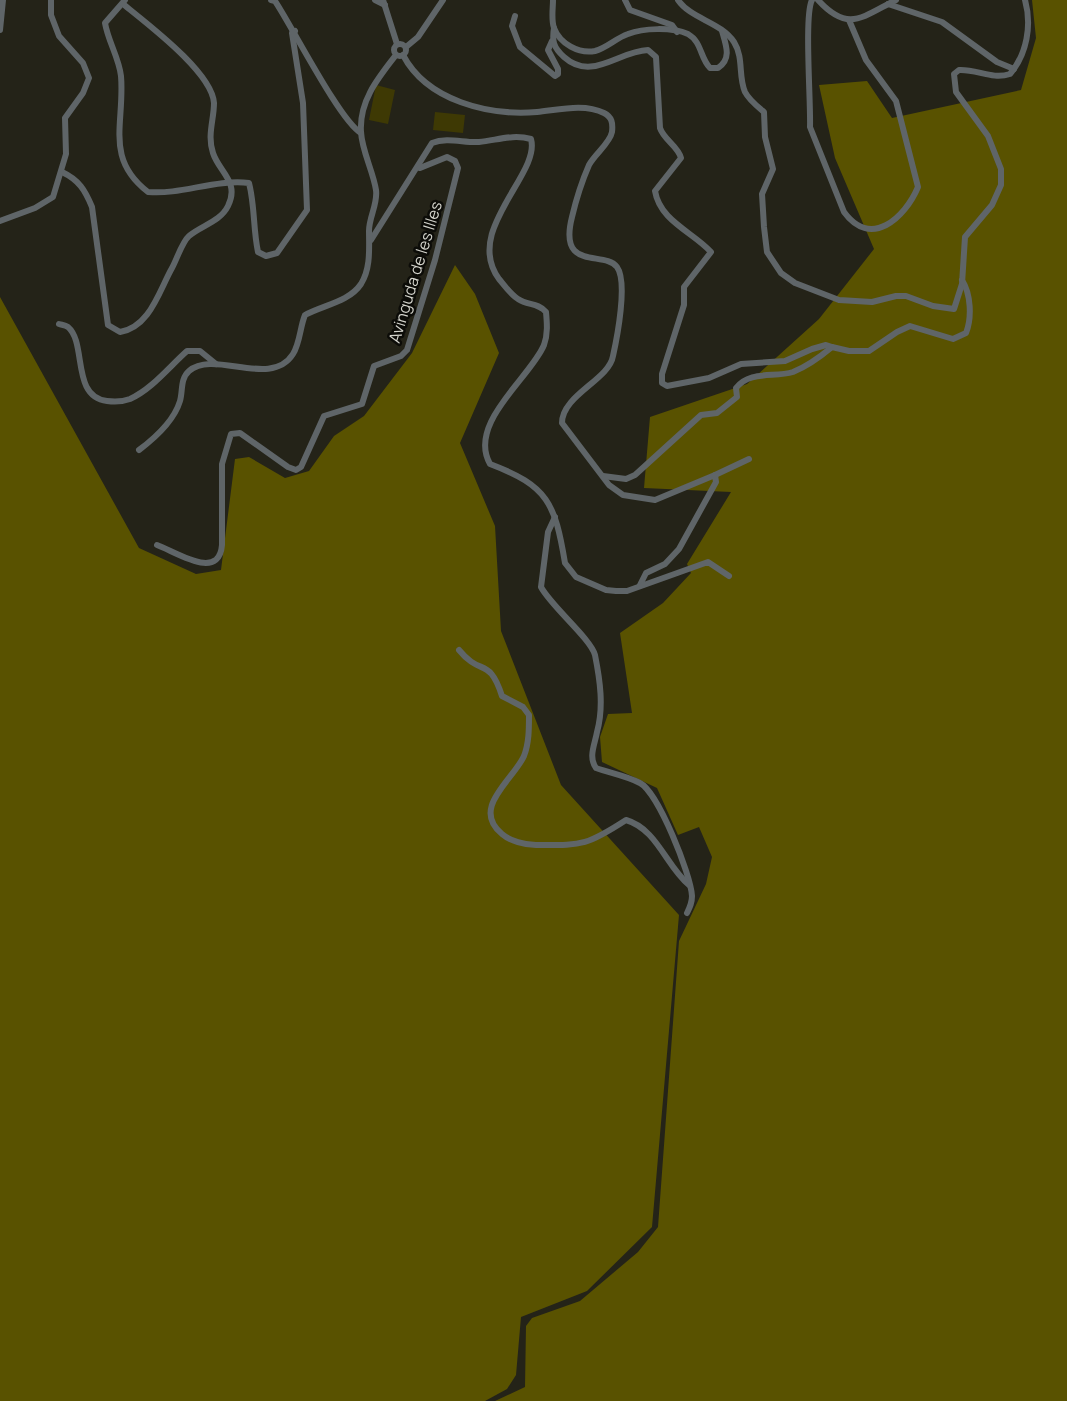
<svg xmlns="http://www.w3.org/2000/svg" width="1067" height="1401" font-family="Manrope,sans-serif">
	<rect width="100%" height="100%" fill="#242318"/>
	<g fill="#3e3904">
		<path d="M 376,85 L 395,90 L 388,124 L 369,120 Z"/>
		<path d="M 435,112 L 465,115 L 463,133 L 433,130 Z"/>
	</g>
	<g fill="#595200">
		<path d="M 1032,0 L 1067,0 L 1067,1401 L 495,1401 L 525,1387 L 526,1326 L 532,1318 L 580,1301 L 638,1252 L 658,1227 L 679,941 L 706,884 L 712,857 L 699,827 L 678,835 L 657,788 L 602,762 L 600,737 L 608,714 L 632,713 L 620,633 L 663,603 L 691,573 L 687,564 L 731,492 L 644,488 L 650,417 L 747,384 L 819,319 L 874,249 L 835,158 L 819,85 L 867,81 L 892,118 L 1021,90 L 1036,38 Z"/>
		<path d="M 455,265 L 475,294 L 499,353 L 460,443 L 495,526 L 501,631 L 561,785 L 679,915 L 652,1227 L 587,1291 L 521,1317 L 516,1375 L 507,1389 L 485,1401 L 0,1401 L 0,297 L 139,548 L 196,574 L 221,570 L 235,459 L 249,457 L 285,478 L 309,471 L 334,436 L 364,416 L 412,353 Z"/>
	</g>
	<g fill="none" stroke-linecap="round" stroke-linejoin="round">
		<g stroke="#5f6568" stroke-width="6">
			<path d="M 125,0 L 105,23 C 108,41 119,58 121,76 C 125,123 104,158 148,192 C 182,195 214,179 249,183 C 255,206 253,229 258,252 L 266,256 L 277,253 L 307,210 L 303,103 L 292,33 L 295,31"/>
			<path d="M 271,0 L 275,1 C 293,28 340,121 361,133"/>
			<path d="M 375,0 L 385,5"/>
			<path d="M 383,0 L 397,44"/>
			<path d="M 553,0 C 553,8 551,20 554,28 C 560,44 579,54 595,51 C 607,48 616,38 628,34 C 643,28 672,27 688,34 C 702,42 700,58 710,68 L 718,68 C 732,59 726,45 722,31"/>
			<path d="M 625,0 L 630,10 L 672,25 L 677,32"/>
			<path d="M 678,0 C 691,19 721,22 734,42 C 744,58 738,76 745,92 C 749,100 758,107 764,112 L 765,137 L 773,169 L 762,194 L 764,227 L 767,252 L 781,273 L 795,283 L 839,300 L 872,302 L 896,296 L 906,296 L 933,306 L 954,309 L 962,284 L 965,237 L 992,205 L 1001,185 L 1001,169 L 988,136 L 956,92 L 954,74 L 959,70 C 977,69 992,80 1010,74 C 1027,54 1032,25 1025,0"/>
			<path d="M 812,0 C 804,15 811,103 810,127 L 844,212 C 871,249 905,218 918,187 L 896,101 L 866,60 L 849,20"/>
			<path d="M 818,0 C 848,33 862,17 896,0"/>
			<path d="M 888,4 L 942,22 L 997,62 L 1014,69"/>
			<path d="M 515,16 L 512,26 L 520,47 L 555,76 L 558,74 L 558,69 L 548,50 L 552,41"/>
			<path d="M 554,28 C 552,41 553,47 564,57 C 592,82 618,51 648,50 L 656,57 L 660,128 C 664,140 678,146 681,158 L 655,191 C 660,221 693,232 711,252 L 684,287 L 684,305 L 662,374 L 662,383 L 667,386 L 709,378 L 741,364 L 785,361 L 812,349 L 826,345 L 832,347"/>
			<path d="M 0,30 L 3,0"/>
			<circle cx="400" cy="50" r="6"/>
			<path d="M 406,47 L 418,37 L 443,0"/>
			<path d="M 403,55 C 427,101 489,116 537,112 C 558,110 584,103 604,113 C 612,117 613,123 612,132 C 610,143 595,154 589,165 C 582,181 576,200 572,217 C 558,272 604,250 617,267 C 628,282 617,338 613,356 C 609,380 562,395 562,423 L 609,485 L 623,495 L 655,500 L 715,475 L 716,482 L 679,549 L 665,564 L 646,573 L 640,585"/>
			<path d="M 62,172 C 79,180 85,190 92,207 L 108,325 L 120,332 C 150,327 159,291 172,268 C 177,259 182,242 189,236 C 202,225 220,222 228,206 C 240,182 219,172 213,153 C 207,135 214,120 214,103 C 212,72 146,23 123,4"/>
			<path d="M 0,221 L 35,208 L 53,197 L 66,154 L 65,118 L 83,93 L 89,78 L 83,63 L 59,36 L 51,15 L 51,0"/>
			<path d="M 371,240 L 432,143 C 447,137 464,143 479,142 C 498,140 513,134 531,139 C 541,174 463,230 499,279 C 504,285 511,295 518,299 C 528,306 537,302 546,312 C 547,323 548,334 544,345 C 531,377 467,423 490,464 C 548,486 555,503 565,563 L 576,577 L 606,590 L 616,591 L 627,591 L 708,562 L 729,576"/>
			<path d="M 59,324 C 62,325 65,325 68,327 C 87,343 71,397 107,401 C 115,402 122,402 130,399 C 152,389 169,367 187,351 L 200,351 L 216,364"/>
			<path d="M 139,450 C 155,438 174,421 180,401 C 183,391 180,379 189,371 C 214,349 271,389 293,354 C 300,343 300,327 305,315 C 323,305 349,302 361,284 C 371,268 369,248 369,231 C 369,217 378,204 376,190 C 373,171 362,151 361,132 C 359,101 378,78 396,55"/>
			<path d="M 715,475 L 749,459"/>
			<path d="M 603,476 L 626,479 L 635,475 L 701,415 L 717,413 L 737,397 L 736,388 C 750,370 774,378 793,372 C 808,366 820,357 832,347 L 849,351 L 869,351 L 897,332 L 910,326 L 953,339 L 966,333 C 972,318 971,294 962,280"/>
			<path d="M 555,517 L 548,532 L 541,587 C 551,606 591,639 595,655 C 600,680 604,707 597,732 C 595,744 588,757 596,768 C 610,773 627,776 640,783 C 658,792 691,875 692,896 C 692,903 690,907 687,913"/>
			<path d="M 157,545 C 178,553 219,581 222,545 L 222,464 L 231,434 L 240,433 L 288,467 L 296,470 L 301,467 L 324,416 L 362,404 L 374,366 L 401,356 L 407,350 L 435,260 L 458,168 L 455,161 L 447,157 L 420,168"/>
			<path d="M 459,650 C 481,677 489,656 502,696 L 523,707 L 529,715 C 529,729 529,743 524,756 C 514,779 470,808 502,834 C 510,841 525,845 536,845 C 583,845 586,846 626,820 C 657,829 666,866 689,885"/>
		</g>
	</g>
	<g text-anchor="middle" stroke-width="5" stroke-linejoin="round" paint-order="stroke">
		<g font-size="16" fill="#d4d4cc" stroke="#0c0c08">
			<text transform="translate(415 272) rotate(-73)" y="6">Avinguda de les Illes</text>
		</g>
	</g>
</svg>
